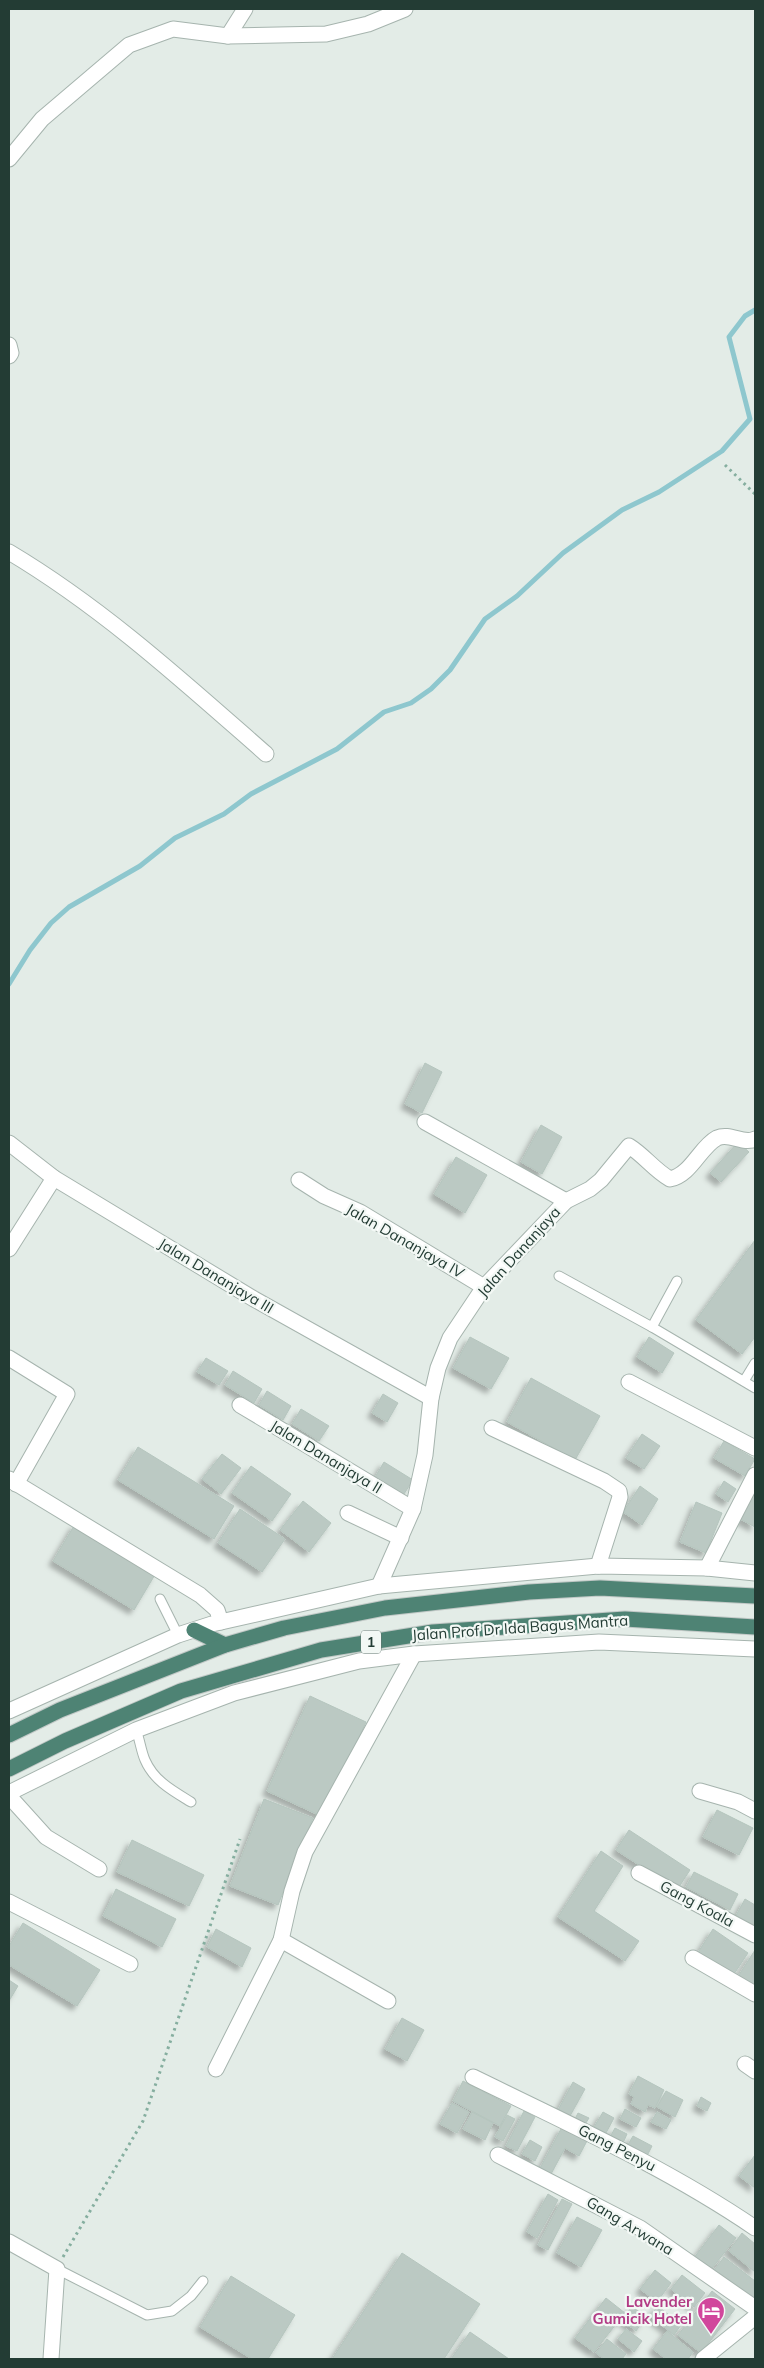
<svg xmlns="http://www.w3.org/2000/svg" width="764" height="2368" font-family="Mulish,sans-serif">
	<defs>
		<filter id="shadow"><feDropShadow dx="-4.5" dy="4.5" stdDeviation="2.5" flood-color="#0004"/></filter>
	</defs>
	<rect width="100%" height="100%" fill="#e3ece7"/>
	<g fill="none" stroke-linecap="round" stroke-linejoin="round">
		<path stroke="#8ec7ce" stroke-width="5" d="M 9,984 L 30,950 L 51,923 L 69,907 L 140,866 L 175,838 L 224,814 L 251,794 L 337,749 L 384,712 L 411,703 L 431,689 L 450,670 L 485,619 L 517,596 L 563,553 L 622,510 L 659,492 L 722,451 L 750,419 L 729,337 L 745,316 L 755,310"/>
	</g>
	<g fill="#bbc9c3" stroke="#b5c5be" filter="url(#shadow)">
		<path d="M 425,1063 L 442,1072 L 422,1113 L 405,1104 Z"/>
		<path d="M 541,1125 L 562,1137 L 542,1174 L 521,1162 Z"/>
		<path d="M 738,1142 L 749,1152 L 721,1182 L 710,1173 Z"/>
		<path d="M 456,1157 L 487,1175 L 465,1213 L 434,1194 Z"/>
		<path d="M 755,1240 L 755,1337 L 742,1354 L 696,1320 Z"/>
		<path d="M 470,1337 L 509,1358 L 491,1389 L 453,1368 Z"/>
		<path d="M 649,1337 L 674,1353 L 662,1373 L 637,1357 Z"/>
		<path d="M 206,1358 L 228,1371 L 219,1385 L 197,1372 Z"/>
		<path d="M 233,1371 L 262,1389 L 254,1403 L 225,1385 Z"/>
		<path d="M 531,1378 L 600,1416 L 575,1460 L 507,1422 Z"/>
		<path d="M 267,1391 L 291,1406 L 283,1420 L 259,1405 Z"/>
		<path d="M 383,1394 L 398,1403 L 387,1422 L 372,1413 Z"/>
		<path d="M 301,1409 L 329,1426 L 319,1441 L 292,1424 Z"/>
		<path d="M 642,1434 L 660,1446 L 644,1469 L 626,1458 Z"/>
		<path d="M 724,1441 L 755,1459 L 745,1476 L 714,1458 Z"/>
		<path d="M 138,1447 L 234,1506 L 214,1539 L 118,1480 Z"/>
		<path d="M 222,1454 L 241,1468 L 221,1494 L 202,1479 Z"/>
		<path d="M 384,1462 L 413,1480 L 402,1497 L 374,1479 Z"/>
		<path d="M 251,1466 L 291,1494 L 272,1521 L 232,1493 Z"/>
		<path d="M 724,1481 L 736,1489 L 728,1502 L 716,1494 Z"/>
		<path d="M 640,1486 L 658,1499 L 642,1525 L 623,1512 Z"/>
		<path d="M 755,1492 L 755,1527 L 740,1519 Z"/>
		<path d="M 303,1501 L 331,1523 L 309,1552 L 280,1530 Z"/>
		<path d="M 696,1502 L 722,1513 L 706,1553 L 680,1542 Z"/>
		<path d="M 240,1509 L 285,1539 L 262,1572 L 218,1543 Z"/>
		<path d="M 75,1524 L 156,1573 L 134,1610 L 53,1561 Z"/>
		<path d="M 310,1696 L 366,1722 L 323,1817 L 267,1791 Z"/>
		<path d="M 264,1799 L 313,1818 L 278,1905 L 230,1886 Z"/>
		<path d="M 717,1810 L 753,1828 L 739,1855 L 703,1837 Z"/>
		<path d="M 629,1830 L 690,1870 L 677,1890 L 616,1850 Z"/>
		<path d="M 132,1840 L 204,1875 L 189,1906 L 117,1872 Z"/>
		<path d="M 601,1851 L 623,1866 L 594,1911 L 639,1941 L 625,1961 L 558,1917 Z"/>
		<path d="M 694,1872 L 738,1894 L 730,1910 L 686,1887 Z"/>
		<path d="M 116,1889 L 176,1919 L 162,1947 L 103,1916 Z"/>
		<path d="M 745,1899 L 755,1905 L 755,1933 L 733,1921 Z"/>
		<path d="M 23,1923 L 100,1970 L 77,2006 L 9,1965 L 9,1946 Z"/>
		<path d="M 216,1929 L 251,1948 L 242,1967 L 207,1947 Z"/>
		<path d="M 713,1929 L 748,1953 L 732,1977 L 697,1954 Z"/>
		<path d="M 755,1950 L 755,1990 L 737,1978 Z"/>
		<path d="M 9,1980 L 18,1986 L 9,2001 Z"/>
		<path d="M 402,2018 L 424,2030 L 407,2061 L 385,2049 Z"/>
		<path d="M 638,2076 L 664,2090 L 655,2108 L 648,2105 L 645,2112 L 631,2104 L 634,2097 L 629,2094 Z"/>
		<path d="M 463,2081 L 511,2106 L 500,2126 L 453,2101 Z"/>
		<path d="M 573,2082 L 585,2089 L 570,2116 L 558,2110 Z"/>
		<path d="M 666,2091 L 683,2100 L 675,2117 L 657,2107 Z"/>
		<path d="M 701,2097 L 711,2103 L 707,2111 L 697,2106 Z"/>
		<path d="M 452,2103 L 469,2112 L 457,2133 L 440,2124 Z"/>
		<path d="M 625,2109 L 641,2118 L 636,2127 L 620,2119 Z"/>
		<path d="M 524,2111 L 535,2117 L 517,2151 L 506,2146 Z"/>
		<path d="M 472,2112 L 493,2123 L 485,2140 L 463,2129 Z"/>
		<path d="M 603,2112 L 614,2118 L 606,2133 L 594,2127 Z"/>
		<path d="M 657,2112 L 671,2120 L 666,2129 L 651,2122 Z"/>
		<path d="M 578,2113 L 589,2118 L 584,2126 L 574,2121 Z"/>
		<path d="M 507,2115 L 515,2119 L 503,2141 L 495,2137 Z"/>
		<path d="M 562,2127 L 587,2141 L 579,2156 L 565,2148 L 550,2176 L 539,2170 Z"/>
		<path d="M 615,2128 L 627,2134 L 623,2143 L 610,2137 Z"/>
		<path d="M 633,2136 L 652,2146 L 646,2158 L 626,2148 Z"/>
		<path d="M 530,2140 L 542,2147 L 535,2161 L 522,2154 Z"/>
		<path d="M 755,2155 L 755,2188 L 739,2176 Z"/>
		<path d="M 548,2194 L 558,2200 L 537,2238 L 527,2232 Z"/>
		<path d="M 562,2199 L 572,2204 L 548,2250 L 538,2245 Z"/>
		<path d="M 577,2217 L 602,2230 L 581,2267 L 557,2253 Z"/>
		<path d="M 719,2225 L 736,2238 L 709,2272 L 693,2259 Z"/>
		<path d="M 742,2233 L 755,2244 L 755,2272 L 729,2251 Z"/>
		<path d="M 402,2253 L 480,2304 L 444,2359 L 332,2359 Z"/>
		<path d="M 724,2257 L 755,2281 L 755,2307 L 712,2273 Z"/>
		<path d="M 655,2270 L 671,2283 L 657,2302 L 640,2289 Z"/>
		<path d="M 682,2275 L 705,2293 L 694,2307 L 671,2289 Z"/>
		<path d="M 231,2276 L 295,2315 L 268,2359 L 252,2359 L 200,2327 Z"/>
		<path d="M 712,2291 L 735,2309 L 701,2353 L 678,2335 Z"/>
		<path d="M 606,2298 L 625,2313 L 594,2352 L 575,2338 Z"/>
		<path d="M 632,2306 L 646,2317 L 636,2331 L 622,2320 Z"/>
		<path d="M 658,2306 L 681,2325 L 674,2335 L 650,2316 Z"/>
		<path d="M 626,2329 L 642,2341 L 634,2352 L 618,2339 Z"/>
		<path d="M 667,2331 L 693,2352 L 688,2359 L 666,2359 L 653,2349 Z"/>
		<path d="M 470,2332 L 509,2359 L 451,2359 Z"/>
		<path d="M 607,2339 L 626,2354 L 622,2359 L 604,2359 L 596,2353 Z"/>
	</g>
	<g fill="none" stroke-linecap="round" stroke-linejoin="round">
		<defs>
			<g id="service">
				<path d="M 559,1276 L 652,1327 L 755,1388"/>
				<path d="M 652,1327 L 677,1281"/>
				<path d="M 744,1381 L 755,1363"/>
				<path d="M 160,1599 L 178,1635"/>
				<path d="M 136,1730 C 140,1740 141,1751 145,1760 C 154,1781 173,1791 191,1802"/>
				<path d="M 57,2269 L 147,2315 L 172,2311 L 191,2296 L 203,2281"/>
			</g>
			<g id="minor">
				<path d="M 228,36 L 245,9"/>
				<path d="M 9,159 L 42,119 L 129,45 L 173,29 L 228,36 L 326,34 L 368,24 L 405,9"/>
				<path d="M 9,345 L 11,353 L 9,356"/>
				<path d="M 9,552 C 103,608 184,682 266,754"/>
				<path d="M 425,1122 L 566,1201"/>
				<path d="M 9,1143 L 54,1178 L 254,1299 L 431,1398"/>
				<path d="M 299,1180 L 324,1196 L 360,1212 L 484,1287"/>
				<path d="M 9,1249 L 54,1178"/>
				<path d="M 9,1358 L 67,1394 L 16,1484"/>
				<path d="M 629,1382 L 755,1448"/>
				<path d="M 240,1405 L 413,1509"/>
				<path d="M 492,1428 L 604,1481 L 619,1491 L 620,1497 L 598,1566"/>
				<path d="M 9,1479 L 200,1595 L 217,1610 L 221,1622"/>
				<path d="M 348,1513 L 401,1538"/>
				<path d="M 707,1568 L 755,1475"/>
				<path d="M 379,1586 L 413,1509 L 425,1455 L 431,1398 L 438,1368 L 450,1338 L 484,1287 L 566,1201 L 590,1189 L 601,1180 L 629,1146 C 645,1156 654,1170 670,1179 C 691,1175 700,1147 717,1138 C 730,1132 743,1145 755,1139"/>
				<path d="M 700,1791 L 738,1802 L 755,1811"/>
				<path d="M 9,1796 L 46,1837 L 99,1869"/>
				<path d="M 639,1873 L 755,1935"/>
				<path d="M 9,1902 L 130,1964"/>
				<path d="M 281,1940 L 388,2001"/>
				<path d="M 693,1958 L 755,1994"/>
				<path d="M 745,2064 L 755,2071"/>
				<path d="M 216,2069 L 281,1940 L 292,1891 L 305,1852 L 414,1654"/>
				<path d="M 473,2077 C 569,2124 667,2168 755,2228"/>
				<path d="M 498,2155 L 640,2228 L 755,2308"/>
				<path d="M 9,2242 L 57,2269 L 51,2359"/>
			</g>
			<g id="tertiary">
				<path d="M 9,1711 L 178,1635 L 212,1624 L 379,1586 L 598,1566 L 707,1568 L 755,1573"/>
				<path d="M 9,1793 L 136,1730 L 234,1693 L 359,1661 L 414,1654 L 599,1642 L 755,1649"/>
				<path d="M 703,2359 L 755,2317"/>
			</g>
			<g id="trunk">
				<path d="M 194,1630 L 225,1645"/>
				<path d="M 9,1735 L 60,1710 L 225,1645 L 284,1628 L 385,1608 L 529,1592 L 600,1588 L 755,1596"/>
				<path d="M 9,1769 L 65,1741 L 181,1691 L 321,1650 L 433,1632 L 625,1619 L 755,1627"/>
			</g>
		</defs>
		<use href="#service" stroke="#a6b4ae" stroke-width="11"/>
		<use href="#minor" stroke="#a6b4ae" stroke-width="17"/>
		<use href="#tertiary" stroke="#a6b4ae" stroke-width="17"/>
		<use href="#trunk" stroke="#c1c8c6" stroke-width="17"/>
		<g stroke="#85ae9f" stroke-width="3" stroke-dasharray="2.5 4" stroke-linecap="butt">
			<path d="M 725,465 L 755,494"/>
			<path d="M 63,2257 L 143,2121 L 240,1839"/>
		</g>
		<use href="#service" stroke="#fff" stroke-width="9"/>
		<use href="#minor" stroke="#fff" stroke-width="15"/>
		<use href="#tertiary" stroke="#fff" stroke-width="15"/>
		<use href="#trunk" stroke="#4e8374" stroke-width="15"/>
	</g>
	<defs>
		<symbol id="hotel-pin" viewBox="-11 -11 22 30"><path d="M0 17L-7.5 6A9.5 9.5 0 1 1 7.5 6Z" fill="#d1479c" stroke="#f3f8f5"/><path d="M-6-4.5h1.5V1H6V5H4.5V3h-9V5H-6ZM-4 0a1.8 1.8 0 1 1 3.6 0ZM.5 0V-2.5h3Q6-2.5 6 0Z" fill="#fff"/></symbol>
	</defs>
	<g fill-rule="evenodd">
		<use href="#hotel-pin" x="695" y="2295" width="32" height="43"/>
	</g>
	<g text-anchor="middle" stroke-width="4.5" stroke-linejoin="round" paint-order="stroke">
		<rect fill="#f3f8f5" stroke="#61746e" stroke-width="1" x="361" y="1630.5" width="20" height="23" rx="4"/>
		<g font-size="14" font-weight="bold" fill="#233c34">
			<text x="371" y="1647">1</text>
		</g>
		<g font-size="15" fill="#233c34" stroke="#f3f8f5">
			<text transform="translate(405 1241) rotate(30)" y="5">Jalan Dananjaya IV</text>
			<text transform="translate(519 1252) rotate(-48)" y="5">Jalan Dananjaya</text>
			<text transform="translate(216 1276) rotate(31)" y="5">Jalan Dananjaya III</text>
			<text transform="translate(326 1457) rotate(31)" y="5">Jalan Dananjaya II</text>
			<text transform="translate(520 1628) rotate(-4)" y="5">Jalan Prof Dr Ida Bagus Mantra</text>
			<text transform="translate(697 1904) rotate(28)" y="5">Gang Koala</text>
			<text transform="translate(617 2148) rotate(27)" y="5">Gang Penyu</text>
			<text transform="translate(630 2226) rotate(31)" y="5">Gang Arwana</text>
		</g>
		<g font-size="15" font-weight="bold" fill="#b23c85" stroke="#f3f8f5" text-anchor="end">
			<text x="692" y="2307">Lavender<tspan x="692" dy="17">Gumicik Hotel</tspan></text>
		</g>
	</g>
	<rect width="764" height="2368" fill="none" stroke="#233c34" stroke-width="20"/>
</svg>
